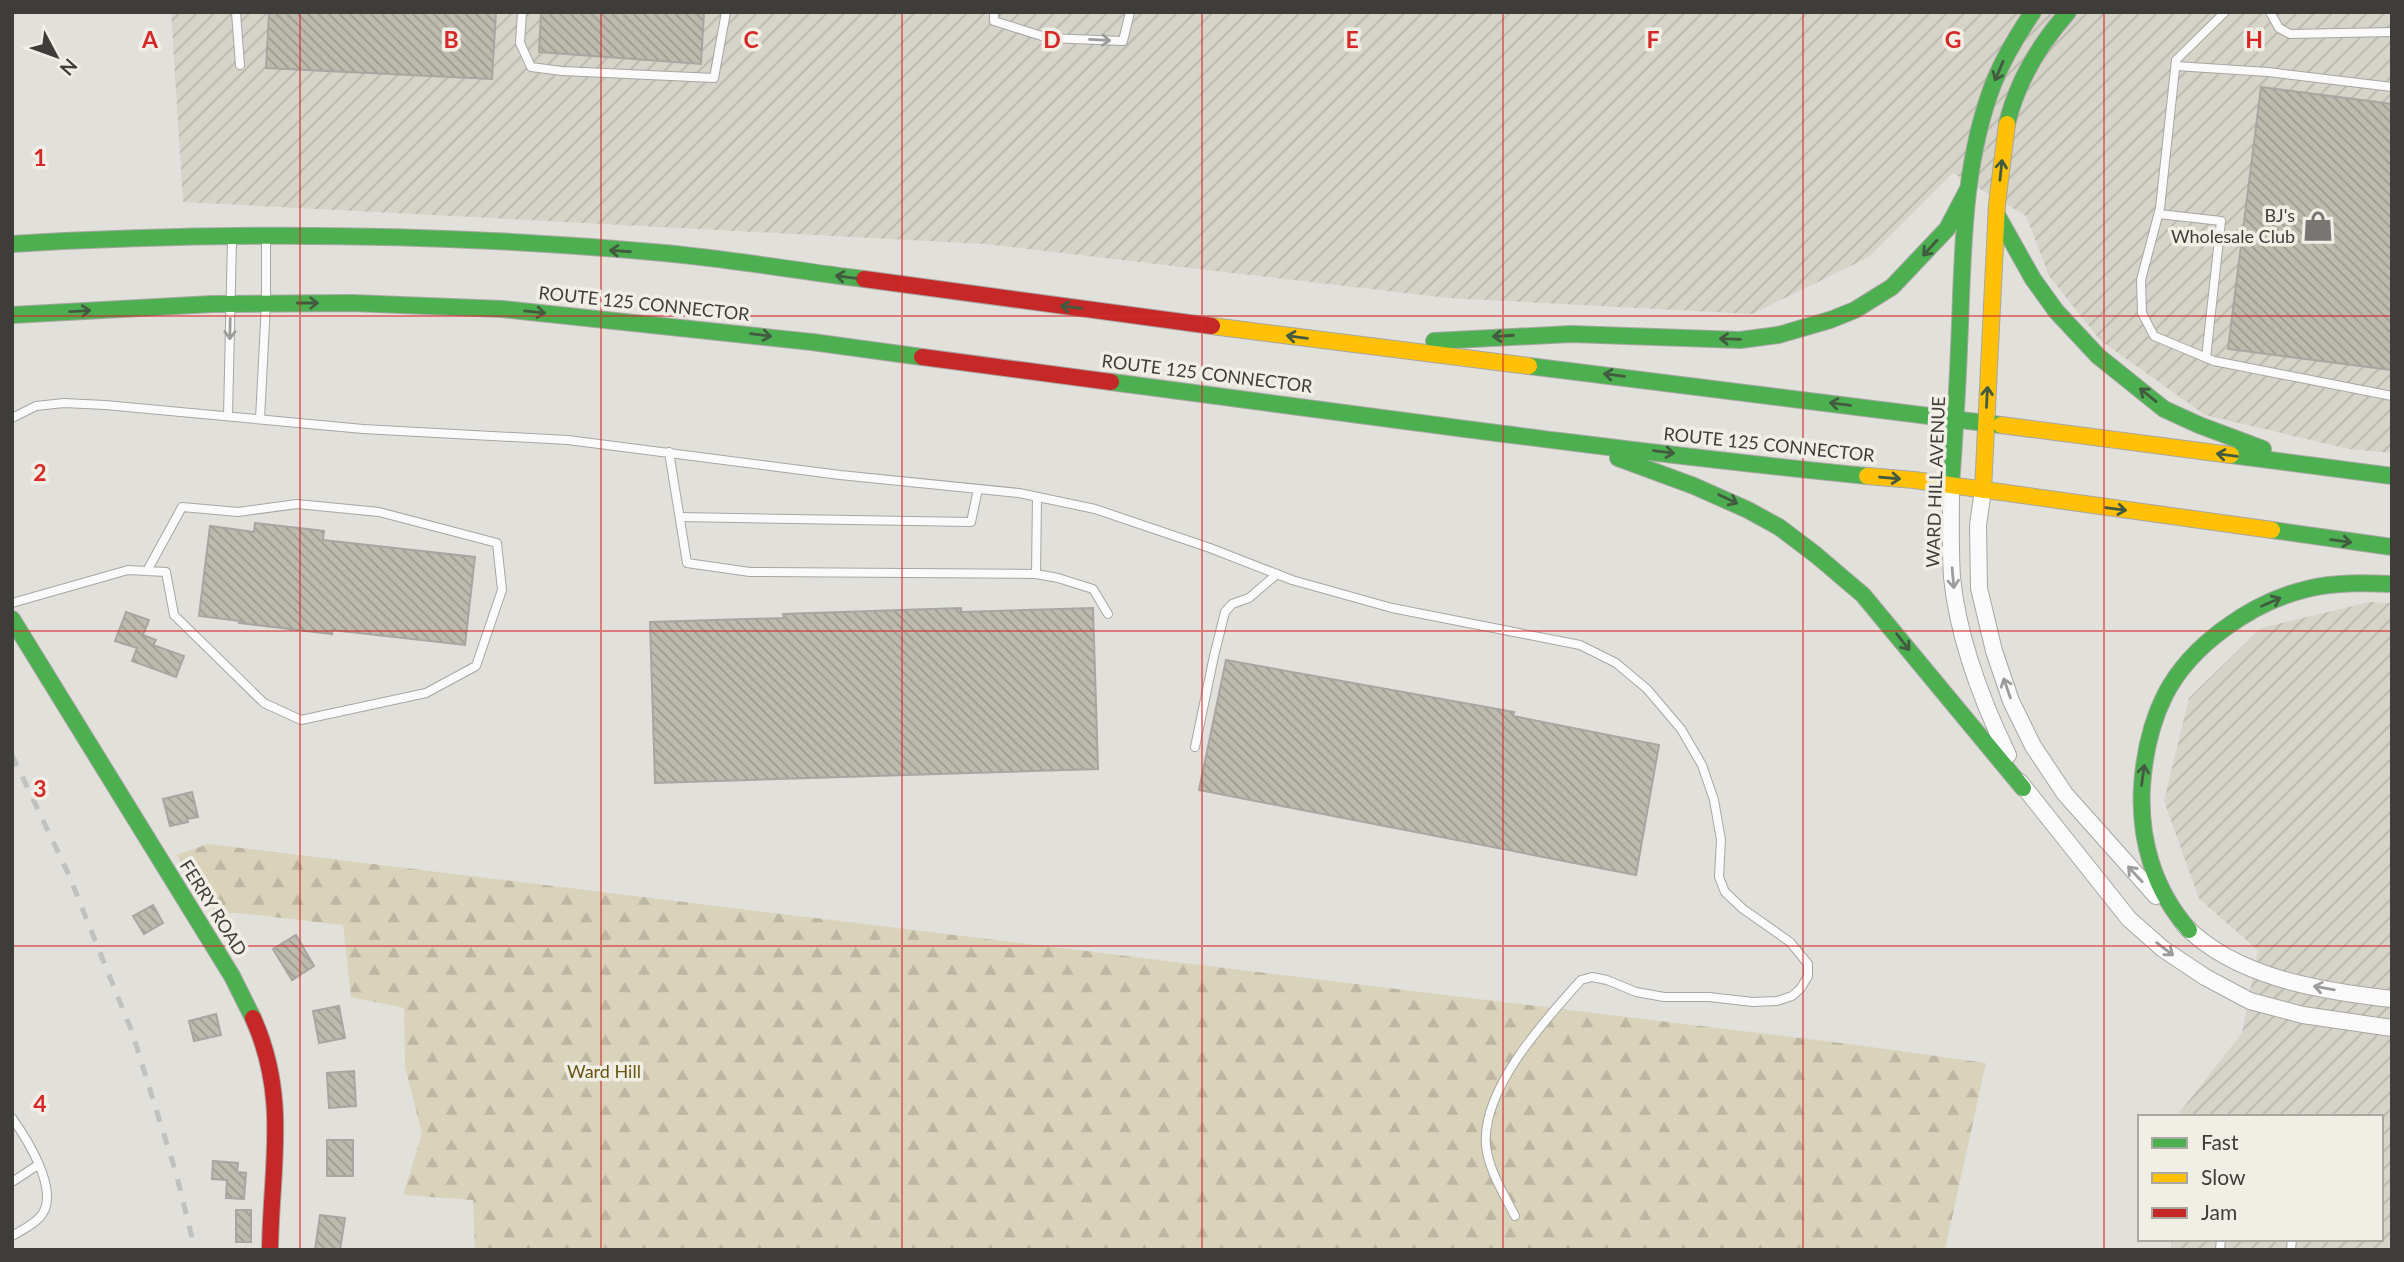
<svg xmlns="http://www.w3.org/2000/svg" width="2404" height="1262" font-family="Lato,sans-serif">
	<defs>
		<pattern id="industrial-furrows" width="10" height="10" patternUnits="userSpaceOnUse" patternTransform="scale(1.75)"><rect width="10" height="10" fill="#d6d3c9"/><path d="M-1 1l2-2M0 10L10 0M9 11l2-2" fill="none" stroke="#b9b6ad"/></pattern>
		<pattern id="forest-firs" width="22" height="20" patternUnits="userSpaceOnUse" patternTransform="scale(1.75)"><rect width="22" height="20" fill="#dad3bc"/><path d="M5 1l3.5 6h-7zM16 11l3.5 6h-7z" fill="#bcb6a2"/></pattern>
		<pattern id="building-back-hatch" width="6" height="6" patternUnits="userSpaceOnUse" patternTransform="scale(1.75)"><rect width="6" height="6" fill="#bebbae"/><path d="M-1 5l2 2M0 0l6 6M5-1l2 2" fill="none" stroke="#9c998f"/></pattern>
	</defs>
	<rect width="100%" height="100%" fill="#e1e0db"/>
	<g fill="url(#industrial-furrows)">
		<path d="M 171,12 L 2392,12 L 2392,453 L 2349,449 L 2205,415 L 2100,340 L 2049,276 L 2026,216 L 1953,173 L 1869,257 L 1752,314 L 1448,298 L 985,244 L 183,202 Z"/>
		<path d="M 2370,602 L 2392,603 L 2392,1250 L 2171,1250 L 2171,1239 L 2381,1239 L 2381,1117 L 2176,1117 L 2242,1033 L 2258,950 L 2199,899 L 2164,801 L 2189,698 L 2261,628 Z"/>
	</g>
	<path fill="url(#forest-firs)" d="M 208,844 L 1857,1045 L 1986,1063 L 1945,1250 L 475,1250 L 473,1200 L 403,1195 L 422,1134 L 405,1067 L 404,1008 L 351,997 L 343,925 L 238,913 L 215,913 L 176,855 Z"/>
	<g fill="url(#building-back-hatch)" stroke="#a7a6a2" stroke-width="2">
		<path d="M 269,12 L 496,12 L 492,79 L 266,68 Z"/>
		<path d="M 541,12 L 704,12 L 701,64 L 539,52 Z"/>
		<path d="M 2261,87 L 2392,104 L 2392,370 L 2228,349 Z"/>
		<path d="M 255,523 L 324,531 L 323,540 L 475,557 L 465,645 L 332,630 L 332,634 L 239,623 L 240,621 L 199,616 L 210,526 L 254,532 Z"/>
		<path d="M 961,608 L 961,612 L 1093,608 L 1098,769 L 655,783 L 650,622 L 784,618 L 783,614 Z"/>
		<path d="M 126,612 L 149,620 L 143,635 L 156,640 L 153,645 L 184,656 L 176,677 L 132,661 L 137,648 L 115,641 Z"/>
		<path d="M 1226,660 L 1514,712 L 1513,716 L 1659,745 L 1636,875 L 1199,790 Z"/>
		<path d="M 192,792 L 198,817 L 187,819 L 188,822 L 170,826 L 163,799 Z"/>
		<path d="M 153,905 L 163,923 L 144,934 L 133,916 Z"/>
		<path d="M 296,935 L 314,966 L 292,980 L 273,949 Z"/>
		<path d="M 339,1006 L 345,1038 L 319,1043 L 313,1011 Z"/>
		<path d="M 216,1014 L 221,1035 L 194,1041 L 189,1021 Z"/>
		<path d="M 354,1071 L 356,1106 L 329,1108 L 327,1073 Z"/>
		<rect x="327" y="1140" width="26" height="36"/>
		<path d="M 213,1161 L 238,1163 L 237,1172 L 246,1173 L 244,1199 L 226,1198 L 227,1180 L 212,1179 Z"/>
		<rect x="236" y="1210" width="15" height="32"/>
		<path d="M 320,1215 L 345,1218 L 340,1250 L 315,1250 Z"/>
	</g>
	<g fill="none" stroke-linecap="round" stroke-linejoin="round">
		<defs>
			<g id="lane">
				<path d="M 236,12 L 240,65"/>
				<path d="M 522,12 L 520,43 L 531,67 L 562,71 L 714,78 L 726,12"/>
				<path d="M 994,12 L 994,21 L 1048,38 L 1123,41 L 1130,12"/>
				<path d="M 2225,12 L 2176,60 L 2160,208 L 2141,280 L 2142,313 L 2154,336 L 2214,361 L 2392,396"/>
				<path d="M 2270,12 L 2279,28 L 2290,34 L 2392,32"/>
				<path d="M 2176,66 L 2268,72 L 2392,87"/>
				<path d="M 2159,214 L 2221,221 L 2206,358"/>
				<path d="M 228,416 L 232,239"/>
				<path d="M 12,418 L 36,406 L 64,403 L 105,405 L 363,429 L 568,440 L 840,475 L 1019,493 L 1095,509 L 1210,548 L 1292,580 L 1392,608 L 1580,645 L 1616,663 L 1647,689 L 1681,729 L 1702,765 L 1714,800 L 1721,840 L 1719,877 L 1725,892 L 1743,909 L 1790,942 L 1808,964 L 1808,976 L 1801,988 L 1792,996 L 1777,1001 L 1753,1002 L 1709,997 L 1664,997 L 1636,992 L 1607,980 L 1592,977 L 1581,980 C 1546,1019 1481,1089 1486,1146 C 1489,1171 1504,1194 1515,1216"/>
				<path d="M 260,419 L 266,303 L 266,240"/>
				<path d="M 669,452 L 687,563 L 750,572 L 1036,574 L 1037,497"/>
				<path d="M 680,517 L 971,522 L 978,489"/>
				<path d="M 1036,574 L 1058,578 L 1093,589 L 1108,614"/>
				<path d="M 12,603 L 128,570 L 166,572 L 174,615 L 264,703 L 301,720 L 426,693 L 476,666 L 502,590 L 497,543 L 379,512 L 297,504 L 238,512 L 182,507 L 147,571"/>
				<path d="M 1195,747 L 1214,656 L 1225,612 L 1232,604 L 1249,598 L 1277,574"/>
				<path d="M 12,1118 C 27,1139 58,1188 43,1213 C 37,1223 22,1230 12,1236"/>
				<path d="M 12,1182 L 38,1165"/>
				<path d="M 2220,1250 L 2221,1239"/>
				<path d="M 2291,1250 L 2292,1239"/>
			</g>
			<g id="street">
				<path d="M 1951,485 C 1951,515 1950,547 1952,577 C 1958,639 1981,699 2008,755"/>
				<path d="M 1983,490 L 1978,525 L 1979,588 L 1994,651 L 2011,701 L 2033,746 L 2065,794 L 2156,896"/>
				<path d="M 2020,782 L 2129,919 L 2163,949 L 2205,977 L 2250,1001 L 2303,1015 L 2392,1028"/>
				<path d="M 2184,925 C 2236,978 2321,991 2392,999"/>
			</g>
			<g id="fast">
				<path d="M 2007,124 C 2017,81 2039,45 2068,12"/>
				<path d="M 1997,215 L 2033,279 L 2056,311 L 2098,356 L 2164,409 L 2199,425 L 2263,449"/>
				<path d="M 12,244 C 229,231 447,233 664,253 C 731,259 797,271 864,279"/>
				<path d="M 12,315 L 212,304 L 352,303 L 502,309 L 812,342 L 922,357"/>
				<path d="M 1434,341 L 1571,334 L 1740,340 L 1778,335 L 1830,320 L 1855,310 L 1892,287 L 1947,229 L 1967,191"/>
				<path d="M 1529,366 L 2001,425"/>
				<path d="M 1111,382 C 1363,415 1615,451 1867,476"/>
				<path d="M 2231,455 L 2392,476"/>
				<path d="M 1618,458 L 1694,486 L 1748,510 L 1779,527 L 1816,555 L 1863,595 L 2023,788"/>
				<path d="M 1951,485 C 1955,432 1958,378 1960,325 C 1963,243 1964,159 1994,82 C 2004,57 2018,34 2033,12"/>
				<path d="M 2272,530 L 2392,547"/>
				<path d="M 12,619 L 232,976 L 253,1018"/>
				<path d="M 2189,930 C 2154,890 2139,840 2142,787 C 2144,756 2151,723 2165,695 C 2191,644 2253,602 2307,589 C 2335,582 2364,583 2392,584"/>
			</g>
			<g id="slow">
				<path d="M 1212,326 L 1529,366"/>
				<path d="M 2001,425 L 2231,455"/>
				<path d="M 1867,476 L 1914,480 L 2272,530"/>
				<path d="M 1983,490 L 1997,204 L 2007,124"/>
			</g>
			<g id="jam">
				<path d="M 864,279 L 1212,326"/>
				<path d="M 922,357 L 1111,382"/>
				<path d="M 253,1018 C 289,1098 271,1167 270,1250"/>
			</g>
		</defs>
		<use href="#lane" stroke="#a7a6a2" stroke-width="10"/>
		<use href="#street" stroke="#a7a6a2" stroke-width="18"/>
		<use href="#fast" stroke="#a7a6a2" stroke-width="18"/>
		<use href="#slow" stroke="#a7a6a2" stroke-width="18"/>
		<use href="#jam" stroke="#a7a6a2" stroke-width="18"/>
		<use href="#lane" stroke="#fafafa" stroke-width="8"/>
		<use href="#street" stroke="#fafafa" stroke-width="16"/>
		<use href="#fast" stroke="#4caf50" stroke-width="16"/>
		<use href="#slow" stroke="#ffc107" stroke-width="16"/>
		<use href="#jam" stroke="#c62828" stroke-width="16"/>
		<path stroke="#c1c1c0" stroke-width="5" stroke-dasharray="12 12" stroke-linecap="butt" d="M 12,755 L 68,873 L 132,1032 L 176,1173 L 195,1250"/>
	</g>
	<defs><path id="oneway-shaft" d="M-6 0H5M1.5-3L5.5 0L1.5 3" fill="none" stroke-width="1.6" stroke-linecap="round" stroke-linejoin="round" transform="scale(1.75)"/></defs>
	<g stroke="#9c9c9a">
		<use href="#oneway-shaft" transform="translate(1100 40) rotate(3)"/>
		<use href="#oneway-shaft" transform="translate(230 329) rotate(91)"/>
		<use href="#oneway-shaft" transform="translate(1953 578) rotate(85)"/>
		<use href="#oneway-shaft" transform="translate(2007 688) rotate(-109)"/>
		<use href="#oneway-shaft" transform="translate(2135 874) rotate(-133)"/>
		<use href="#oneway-shaft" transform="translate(2165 949) rotate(37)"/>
		<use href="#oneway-shaft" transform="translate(2324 988) rotate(-170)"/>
	</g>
	<g stroke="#425a40">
		<use href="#oneway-shaft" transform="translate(1999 71) rotate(113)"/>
		<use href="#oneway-shaft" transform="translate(2001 170) rotate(-84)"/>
		<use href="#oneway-shaft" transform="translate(1930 248) rotate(132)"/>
		<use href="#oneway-shaft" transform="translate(620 251) rotate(-176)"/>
		<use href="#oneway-shaft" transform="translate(846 277) rotate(-173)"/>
		<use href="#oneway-shaft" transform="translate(308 303)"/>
		<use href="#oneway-shaft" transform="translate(1071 307) rotate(-172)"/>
		<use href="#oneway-shaft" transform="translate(80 311) rotate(-3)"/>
		<use href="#oneway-shaft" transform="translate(535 312) rotate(6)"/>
		<use href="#oneway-shaft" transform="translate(761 335) rotate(7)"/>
		<use href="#oneway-shaft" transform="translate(1503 336) rotate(176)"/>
		<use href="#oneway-shaft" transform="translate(1297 337) rotate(-173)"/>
		<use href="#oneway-shaft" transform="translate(1730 339) rotate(-178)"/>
		<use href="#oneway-shaft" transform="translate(1614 375) rotate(-173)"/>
		<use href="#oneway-shaft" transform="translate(2148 395) rotate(-141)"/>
		<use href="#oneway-shaft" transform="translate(1987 397) rotate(-87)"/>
		<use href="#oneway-shaft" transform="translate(1840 404) rotate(-173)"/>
		<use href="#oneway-shaft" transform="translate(1664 452) rotate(7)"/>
		<use href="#oneway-shaft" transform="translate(2227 455) rotate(-173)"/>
		<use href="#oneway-shaft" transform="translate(1890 478) rotate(5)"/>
		<use href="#oneway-shaft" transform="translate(1728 499) rotate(26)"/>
		<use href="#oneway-shaft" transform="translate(2116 509) rotate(8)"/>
		<use href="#oneway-shaft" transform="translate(2341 541) rotate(7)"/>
		<use href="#oneway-shaft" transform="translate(2271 602) rotate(-24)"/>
		<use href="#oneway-shaft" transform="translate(1903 642) rotate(52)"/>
		<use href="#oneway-shaft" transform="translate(2143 775) rotate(-82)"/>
	</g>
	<path fill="none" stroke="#d62828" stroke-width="2" stroke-opacity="0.55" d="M 300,12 L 300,1250M 601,12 L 601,1250M 902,12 L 902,1250M 1202,12 L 1202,1250M 1503,12 L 1503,1250M 1803,12 L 1803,1250M 2104,12 L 2104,1250M 12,316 L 2392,316M 12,631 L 2392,631M 12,946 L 2392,946"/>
	<defs>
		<symbol id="shop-bare" viewBox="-9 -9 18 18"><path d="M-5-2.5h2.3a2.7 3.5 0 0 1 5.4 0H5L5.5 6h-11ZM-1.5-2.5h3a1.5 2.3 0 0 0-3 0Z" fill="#777672" stroke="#f1eee6" stroke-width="2.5" paint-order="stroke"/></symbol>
	</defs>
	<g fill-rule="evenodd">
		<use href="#shop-bare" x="2296" y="204" width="44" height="44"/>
	</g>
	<g text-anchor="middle" stroke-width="7" stroke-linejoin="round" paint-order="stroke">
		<g font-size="18" fill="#3e3d3a" stroke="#f1eee6" text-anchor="end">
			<text x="2295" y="222">BJ's<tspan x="2295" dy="21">Wholesale Club</tspan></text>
		</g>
		<g font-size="18" fill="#3e3d3a" stroke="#f1eee6">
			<text transform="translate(644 304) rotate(6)" y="6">ROUTE 125 CONNECTOR</text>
			<text transform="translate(1207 374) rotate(7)" y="6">ROUTE 125 CONNECTOR</text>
			<text transform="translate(1769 445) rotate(6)" y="6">ROUTE 125 CONNECTOR</text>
			<text transform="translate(1936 482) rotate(-88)" y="6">WARD HILL AVENUE</text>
			<text transform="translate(213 908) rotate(58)" y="6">FERRY ROAD</text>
		</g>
		<g font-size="18" fill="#685512" stroke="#f1eee6">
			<text x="604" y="1078">Ward Hill</text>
		</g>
	</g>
	<g font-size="23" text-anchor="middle" font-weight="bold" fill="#d62828" stroke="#f1eee6" stroke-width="7" stroke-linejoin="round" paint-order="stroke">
		<text x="150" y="48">A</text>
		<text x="451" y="48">B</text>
		<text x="751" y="48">C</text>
		<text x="1052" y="48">D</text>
		<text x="1352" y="48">E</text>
		<text x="1653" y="48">F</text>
		<text x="1953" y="48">G</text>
		<text x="2254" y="48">H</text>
		<text x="40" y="166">1</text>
		<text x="40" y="481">2</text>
		<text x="40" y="797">3</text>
		<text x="40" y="1112">4</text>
	</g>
	<rect width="2404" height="1262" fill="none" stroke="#3e3d3a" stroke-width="28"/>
	<rect x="2138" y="1115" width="245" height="126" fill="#f1eee6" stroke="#a9a7a1" stroke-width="2"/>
	<rect x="2152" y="1138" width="35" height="10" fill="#4caf50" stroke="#a9a7a1" stroke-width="2"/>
	<text x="2201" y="1150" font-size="21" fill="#3e3d3a">Fast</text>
	<rect x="2152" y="1173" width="35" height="10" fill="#ffc107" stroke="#a9a7a1" stroke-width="2"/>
	<text x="2201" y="1185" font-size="21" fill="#3e3d3a">Slow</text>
	<rect x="2152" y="1208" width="35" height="10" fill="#c62828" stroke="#a9a7a1" stroke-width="2"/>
	<text x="2201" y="1220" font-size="21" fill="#3e3d3a">Jam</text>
	<g transform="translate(56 56) rotate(131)" stroke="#f1eee6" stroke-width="5" paint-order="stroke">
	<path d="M0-5L12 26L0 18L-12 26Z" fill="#3e3d3a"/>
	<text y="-10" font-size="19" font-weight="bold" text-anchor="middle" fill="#3e3d3a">N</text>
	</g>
</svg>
